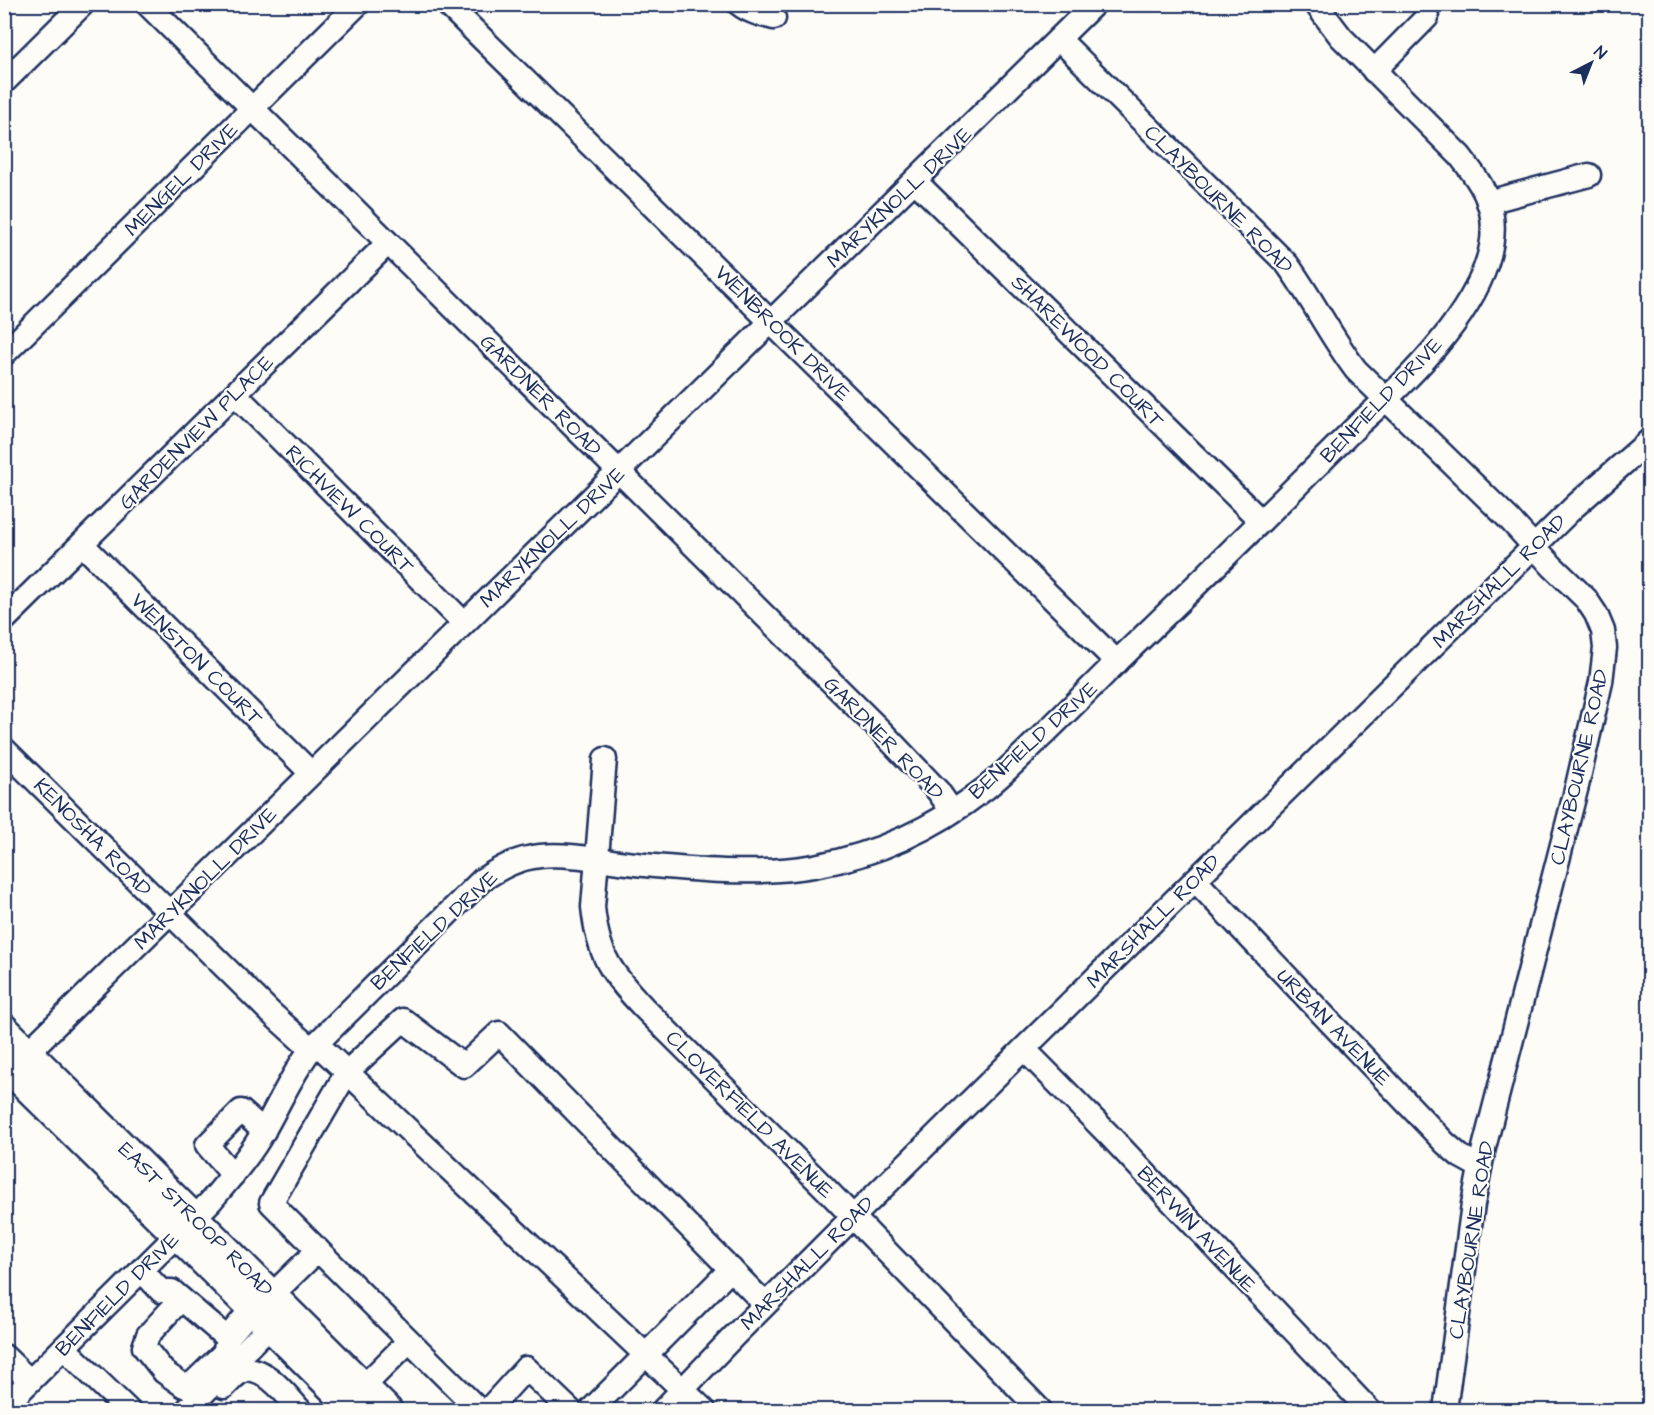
<svg xmlns="http://www.w3.org/2000/svg" width="1654" height="1415" font-family="'Architects Daughter',sans-serif">
	<rect width="100%" height="100%" fill="#fdfcf7"/>
	<filter id="ink" filterUnits="userSpaceOnUse"><feTurbulence type="fractalNoise" baseFrequency=".0167" numOctaves="2"/><feDisplacementMap in="SourceGraphic" scale="12" xChannelSelector="R" yChannelSelector="G"/><feConvolveMatrix kernelMatrix="1 2 1 2 8 2 1 2 1" color-interpolation-filters="sRGB"/></filter>
	<g filter="url(#ink)">
		<g fill="none" stroke-linecap="round" stroke-linejoin="round">
			<defs>
				<g id="minor">
					<path d="M 147,4 L 881,731 L 938,791 L 952,811"/>
					<path d="M 447,4 L 1117,662"/>
					<path d="M 739,4 C 749,12 761,15 774,18"/>
					<path d="M 1059,39 L 1287,264 C 1312,298 1330,336 1356,370 L 1510,520 L 1552,566 L 1586,599 L 1596,614 L 1603,631 L 1605,648 L 1601,682 L 1577,786 L 1484,1148 L 1473,1204 L 1445,1410"/>
					<path d="M 1374,71 L 1427,17"/>
					<path d="M 4,82 L 83,4"/>
					<path d="M 915,181 L 1261,521"/>
					<path d="M 1488,202 L 1589,175"/>
					<path d="M 4,354 L 358,4"/>
					<path d="M 235,394 L 464,623"/>
					<path d="M 82,544 L 311,773"/>
					<path d="M 4,620 L 388,243"/>
					<path d="M 4,749 L 271,1013 L 311,1049"/>
					<path d="M 605,759 L 593,907 C 598,956 611,973 644,1008 L 825,1188 L 1040,1410"/>
					<path d="M 1195,880 L 1445,1143 L 1460,1156 L 1480,1167"/>
					<path d="M 316,1043 L 347,1072 L 403,1020 L 464,1066 L 499,1033 L 765,1304"/>
					<path d="M 1024,1049 L 1109,1135 L 1369,1410"/>
					<path d="M 17,1063 L 1094,4"/>
					<path d="M 233,1175 L 207,1145 L 241,1111 L 264,1131"/>
					<path d="M 318,1250 L 271,1203 L 347,1072 L 704,1410"/>
					<path d="M 141,1270 L 161,1291 L 172,1291 L 221,1333 L 228,1337 L 252,1309"/>
					<path d="M 272,1295 L 318,1250 L 479,1410"/>
					<path d="M 181,1299 L 148,1335 L 144,1347 L 164,1372 L 184,1386 L 194,1382 L 224,1353 L 228,1337"/>
					<path d="M 64,1348 L 128,1410"/>
					<path d="M 4,1356 L 30,1381"/>
					<path d="M 224,1387 C 230,1382 235,1374 243,1371 C 263,1363 288,1397 300,1410"/>
					<path d="M 353,1397 L 409,1341"/>
					<path d="M 4,1407 L 210,1202 C 227,1182 245,1162 259,1139 C 277,1109 290,1077 311,1049 L 482,880 C 500,868 518,858 540,856 C 570,853 605,861 635,864 C 694,870 756,876 814,866 C 877,855 936,827 986,788 C 1007,771 1025,752 1044,734 C 1072,707 1099,679 1127,652 C 1206,577 1283,499 1361,422 C 1411,378 1502,290 1492,217 C 1489,193 1474,174 1460,156 L 1341,37 L 1316,4"/>
					<path d="M 187,1410 L 280,1315"/>
					<path d="M 488,1410 L 526,1368 L 570,1410"/>
					<path d="M 591,1410 L 731,1269"/>
					<path d="M 663,1410 L 734,1336 L 853,1217 L 1195,880 L 1575,506 L 1650,440"/>
				</g>
				<g id="major">
					<path d="M 4,1028 L 388,1410"/>
					<path d="M 4,1065 L 354,1410"/>
				</g>
			</defs>
			<use href="#minor" stroke="#1b2f5e" stroke-width="27"/>
			<use href="#major" stroke="#1b2f5e" stroke-width="32"/>
			<use href="#minor" stroke="#fdfcf7" stroke-width="22"/>
			<use href="#major" stroke="#fdfcf7" stroke-width="27"/>
		</g>
	</g>
	<g text-anchor="middle" stroke-width="4.5" stroke-linejoin="round" paint-order="stroke">
		<g font-size="21" fill="#1b2f5e" stroke="#fdfcf7">
			<text transform="translate(181 179) rotate(-45)" y="7">MENGEL DRIVE</text>
			<text transform="translate(899 197) rotate(-44)" y="7">MARYKNOLL DRIVE</text>
			<text transform="translate(1219 199) rotate(45)" y="7">CLAYBOURNE ROAD</text>
			<text transform="translate(783 333) rotate(45)" y="7">WENBROOK DRIVE</text>
			<text transform="translate(1088 351) rotate(45)" y="7">SHAREWOOD COURT</text>
			<text transform="translate(541 395) rotate(45)" y="7">GARDNER ROAD</text>
			<text transform="translate(1381 400) rotate(-46)" y="7">BENFIELD DRIVE</text>
			<text transform="translate(196 432) rotate(-45)" y="7">GARDENVIEW PLACE</text>
			<text transform="translate(350 509) rotate(45)" y="7">RICHVIEW COURT</text>
			<text transform="translate(552 537) rotate(-44)" y="7">MARYKNOLL DRIVE</text>
			<text transform="translate(1499 581) rotate(-45)" y="7">MARSHALL ROAD</text>
			<text transform="translate(197 659) rotate(45)" y="7">WENSTON COURT</text>
			<text transform="translate(884 738) rotate(46)" y="7">GARDNER ROAD</text>
			<text transform="translate(1033 740) rotate(-42)" y="7">BENFIELD DRIVE</text>
			<text transform="translate(1579 767) rotate(-77)" y="7">CLAYBOURNE ROAD</text>
			<text transform="translate(93 837) rotate(45)" y="7">KENOSHA ROAD</text>
			<text transform="translate(205 878) rotate(-45)" y="7">MARYKNOLL DRIVE</text>
			<text transform="translate(1153 921) rotate(-45)" y="7">MARSHALL ROAD</text>
			<text transform="translate(434 930) rotate(-43)" y="7">BENFIELD DRIVE</text>
			<text transform="translate(1334 1027) rotate(46)" y="7">URBAN AVENUE</text>
			<text transform="translate(750 1114) rotate(45)" y="7">CLOVERFIELD AVENUE</text>
			<text transform="translate(196 1219) rotate(45)" y="7">EAST STROOP ROAD</text>
			<text transform="translate(1197 1229) rotate(47)" y="7">BERWIN AVENUE</text>
			<text transform="translate(1471 1240) rotate(-81)" y="7">CLAYBOURNE ROAD</text>
			<text transform="translate(807 1263) rotate(-45)" y="7">MARSHALL ROAD</text>
			<text transform="translate(117 1294) rotate(-45)" y="7">BENFIELD DRIVE</text>
		</g>
	</g>
	<rect width="1654" height="1415" fill="none" stroke="#fdfcf7" stroke-width="24"/>
	<rect x="12" y="12" width="1630" height="1391" fill="none" stroke="#1b2f5e" stroke-width="2" filter="url(#ink)"/>
	<g transform="translate(1591 63) rotate(42)" stroke="#fdfcf7" stroke-width="4.5" paint-order="stroke">
	<path d="M0-4.5L10 22L0 15L-10 22Z" fill="#1b2f5e"/>
	<text y="-9" font-size="16" font-weight="bold" text-anchor="middle" fill="#1b2f5e">N</text>
	</g>
</svg>
